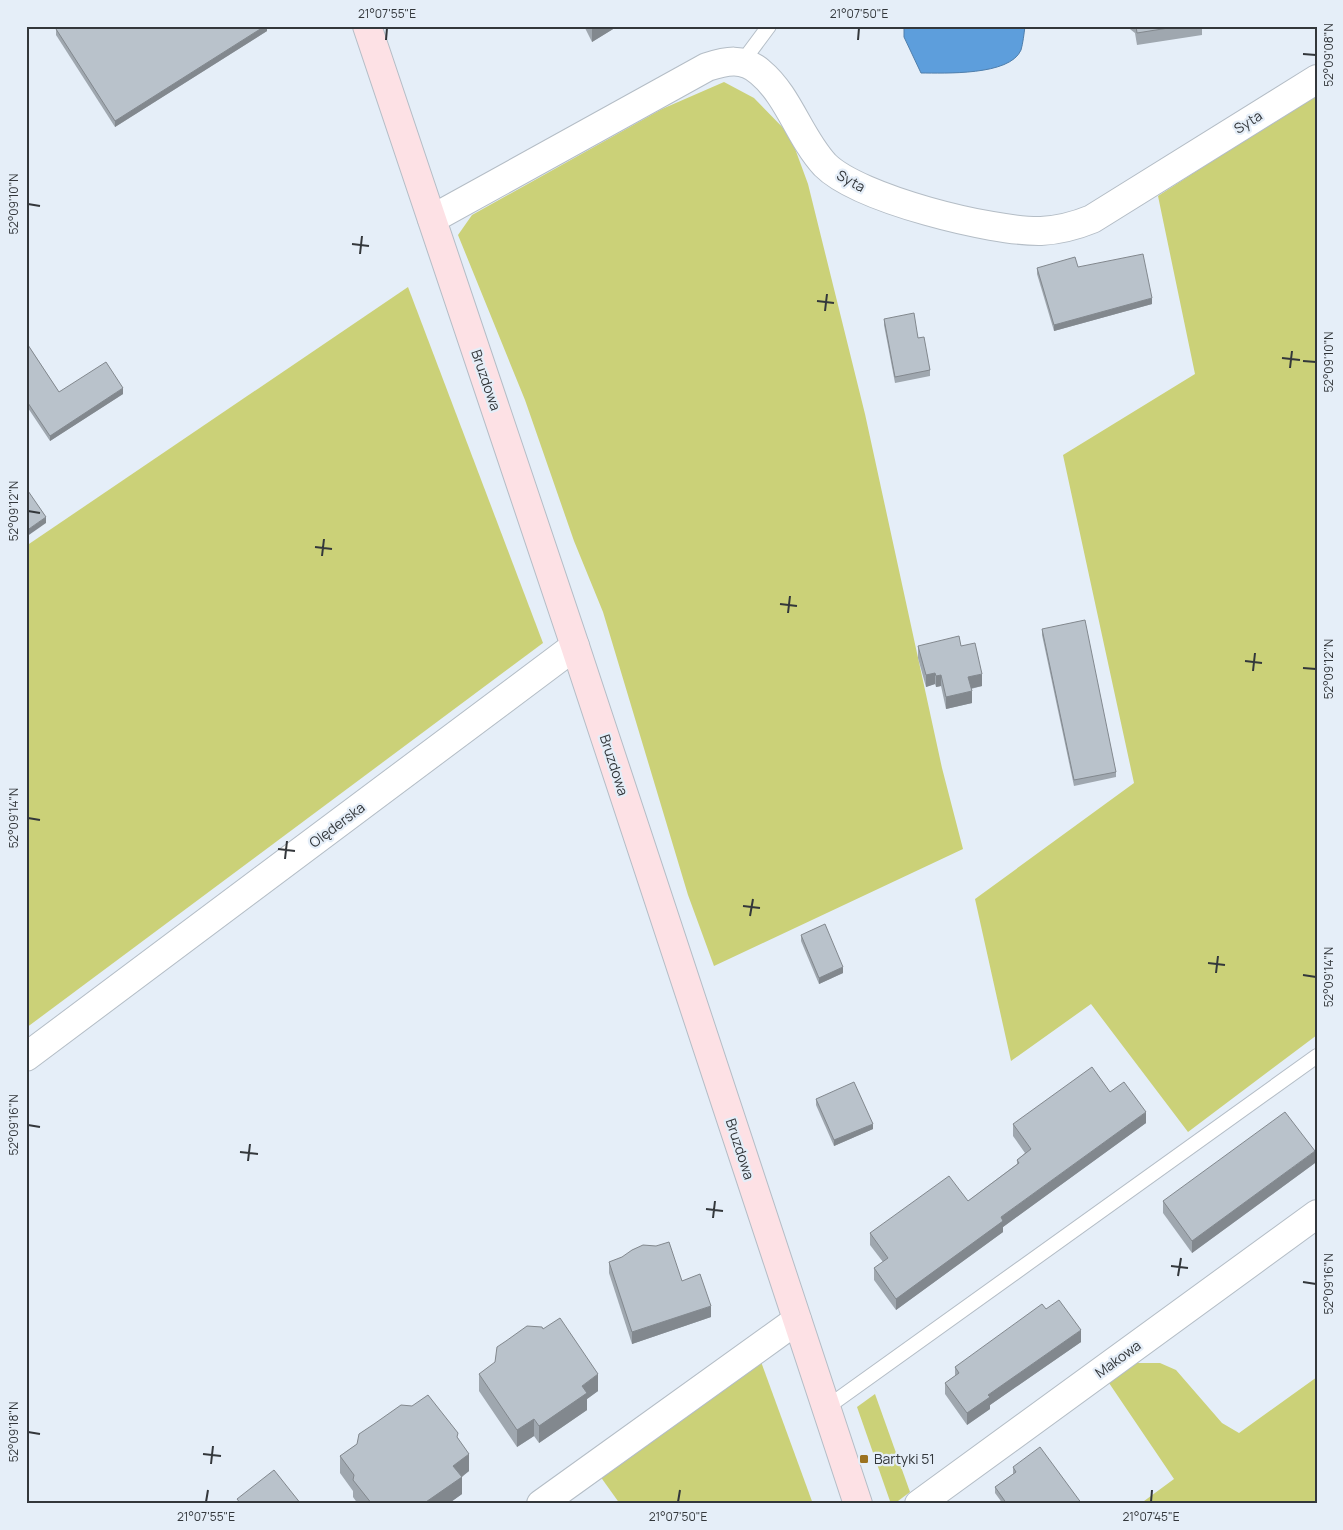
<svg xmlns="http://www.w3.org/2000/svg" width="1343" height="1530" font-family="Manrope,sans-serif">
	<rect width="100%" height="100%" fill="#e5eef8"/>
	<g fill="#cbd178">
		<path d="M 724,82 L 754,98 L 790,135 L 808,184 L 865,414 L 942,768 L 963,849 L 714,966 L 688,895 L 603,612 L 574,541 L 525,400 L 458,235 L 472,215 L 662,109 Z"/>
		<path d="M 1317,93 L 1317,1035 L 1188,1132 L 1091,1004 L 1011,1061 L 975,899 L 1134,783 L 1063,455 L 1195,374 L 1158,196 Z"/>
		<path d="M 408,287 L 543,643 L 26,1028 L 26,546 Z"/>
		<path d="M 760,1359 L 813,1504 L 620,1504 L 600,1476 Z"/>
		<path d="M 1137,1363 L 1160,1363 L 1176,1370 L 1222,1423 L 1239,1433 L 1317,1377 L 1317,1504 L 1140,1504 L 1174,1479 L 1109,1383 Z"/>
		<path d="M 875,1394 L 910,1492 L 894,1504 L 891,1504 L 857,1407 Z"/>
	</g>
	<path fill="#5d9edc" stroke="#507fac" d="M 904,26 L 1025,26 C 1024,34 1023,43 1021,50 C 1010,76 944,73 921,73 L 904,37 Z"/>
	<g fill="none" stroke-linecap="round" stroke-linejoin="round">
		<defs>
			<g id="lane">
				<path d="M 743,61 L 769,26"/>
				<path d="M 826,1408 L 1317,1056"/>
			</g>
			<g id="street">
				<path d="M 432,219 L 707,67 C 726,61 743,57 760,72 C 789,96 799,137 825,165 C 859,199 992,232 1041,231 C 1059,230 1075,226 1092,219 L 1317,79"/>
				<path d="M 26,1057 L 575,646"/>
				<path d="M 541,1504 L 797,1320"/>
				<path d="M 919,1504 L 1317,1214"/>
			</g>
			<path id="secondary" d="M 367,26 L 575,646 L 858,1504"/>
		</defs>
		<use href="#lane" stroke="#b4bdc6" stroke-width="16"/>
		<use href="#street" stroke="#b4bdc6" stroke-width="30"/>
		<use href="#secondary" stroke="#b4bdc6" stroke-width="30"/>
		<use href="#lane" stroke="#fff" stroke-width="14"/>
		<use href="#street" stroke="#fff" stroke-width="28"/>
		<use href="#secondary" stroke="#fde1e5" stroke-width="28"/>
	</g>
	<g fill="#9fa7af">
		<path d="M 267,26 L 267,31 L 115,127 L 56,35 L 56,29 Z"/>
		<path d="M 584,26 L 618,26 L 592,42 Z"/>
		<path d="M 1126,26 L 1202,26 L 1202,35 L 1137,45 L 1135,33 Z"/>
		<path d="M 1078,267 L 1152,304 L 1054,331 L 1037,274 L 1037,268 Z"/>
		<path d="M 884,319 L 918,338 L 930,370 L 930,376 L 895,383 L 884,325 Z"/>
		<path d="M 26,342 L 59,392 L 123,394 L 50,441 L 26,405 Z"/>
		<path d="M 1042,629 L 1116,772 L 1116,777 L 1074,786 L 1042,635 Z"/>
		<path d="M 918,646 L 961,646 L 982,686 L 971,689 L 972,703 L 946,709 L 941,686 L 936,687 L 935,684 L 926,687 L 918,658 Z"/>
		<path d="M 801,935 L 843,973 L 819,984 L 801,941 Z"/>
		<path d="M 1110,1092 L 1146,1123 L 1003,1227 L 1003,1232 L 896,1310 L 874,1280 L 874,1268 L 883,1262 L 870,1245 L 870,1233 L 968,1201 L 1017,1164 L 1017,1160 L 1025,1153 L 1013,1136 L 1013,1124 Z"/>
		<path d="M 816,1099 L 873,1129 L 834,1146 L 816,1105 Z"/>
		<path d="M 1315,1163 L 1192,1253 L 1163,1213 L 1163,1201 Z"/>
		<path d="M 609,1262 L 711,1317 L 632,1344 L 609,1273 Z"/>
		<path d="M 1046,1309 L 1081,1342 L 990,1405 L 990,1409 L 967,1425 L 945,1394 L 945,1383 L 955,1376 L 955,1367 Z"/>
		<path d="M 479,1374 L 598,1391 L 587,1399 L 587,1410 L 539,1443 L 534,1436 L 517,1447 L 479,1391 Z"/>
		<path d="M 458,1438 L 469,1471 L 462,1477 L 462,1494 L 448,1504 L 358,1504 L 353,1497 L 353,1491 L 340,1473 L 340,1456 L 357,1444 Z"/>
		<path d="M 1013,1467 L 1082,1504 L 1003,1504 L 995,1493 L 995,1487 L 1013,1474 Z"/>
	</g>
	<g fill="#82888e">
		<path d="M 265,26 L 267,26 L 267,31 L 115,127 L 115,121 Z"/>
		<path d="M 592,26 L 618,26 L 592,42 Z"/>
		<path d="M 1152,298 L 1152,304 L 1054,331 L 1054,325 Z"/>
		<path d="M 123,388 L 123,394 L 50,441 L 50,436 Z"/>
		<path d="M 46,517 L 46,523 L 26,537 L 26,531 Z"/>
		<path d="M 935,673 L 935,684 L 926,687 L 926,675 Z"/>
		<path d="M 982,674 L 982,686 L 968,689 L 968,677 Z"/>
		<path d="M 941,675 L 941,686 L 936,687 L 936,676 Z"/>
		<path d="M 972,691 L 972,703 L 946,709 L 946,697 Z"/>
		<path d="M 843,967 L 843,973 L 819,984 L 819,978 Z"/>
		<path d="M 1146,1112 L 1146,1123 L 1003,1227 L 1003,1232 L 896,1310 L 896,1299 L 1001,1217 Z"/>
		<path d="M 873,1124 L 873,1129 L 834,1146 L 834,1140 Z"/>
		<path d="M 1315,1151 L 1315,1163 L 1192,1253 L 1192,1241 Z"/>
		<path d="M 711,1306 L 711,1317 L 632,1344 L 632,1332 Z"/>
		<path d="M 1081,1330 L 1081,1342 L 990,1405 L 990,1409 L 967,1425 L 967,1413 L 988,1395 Z"/>
		<path d="M 598,1374 L 598,1391 L 587,1399 L 587,1410 L 539,1443 L 539,1426 L 582,1386 Z"/>
		<path d="M 534,1419 L 534,1436 L 517,1447 L 517,1430 Z"/>
		<path d="M 469,1454 L 469,1471 L 456,1481 L 462,1477 L 462,1494 L 448,1504 L 423,1504 L 453,1466 Z"/>
	</g>
	<g fill="#b9c2cb" stroke="#82888e">
		<path d="M 61,26 L 265,26 L 115,121 L 56,29 Z"/>
		<path d="M 1136,26 L 1181,26 L 1137,33 Z"/>
		<path d="M 1143,254 L 1152,298 L 1054,325 L 1037,268 L 1075,257 L 1078,267 Z"/>
		<path d="M 914,313 L 918,338 L 924,337 L 930,370 L 895,377 L 884,319 Z"/>
		<path d="M 26,342 L 59,392 L 106,362 L 123,388 L 50,436 L 26,400 Z"/>
		<path d="M 26,488 L 46,517 L 26,531 Z"/>
		<path d="M 1085,620 L 1116,772 L 1074,780 L 1042,629 Z"/>
		<path d="M 959,636 L 961,646 L 975,643 L 982,674 L 968,677 L 972,691 L 946,697 L 941,675 L 936,676 L 935,673 L 926,675 L 918,646 Z"/>
		<path d="M 825,924 L 843,967 L 819,978 L 801,935 Z"/>
		<path d="M 1092,1067 L 1110,1092 L 1124,1082 L 1146,1112 L 1001,1217 L 1003,1221 L 896,1299 L 874,1268 L 888,1258 L 870,1233 L 949,1176 L 968,1201 L 1019,1163 L 1017,1160 L 1031,1149 L 1013,1124 Z"/>
		<path d="M 854,1082 L 873,1124 L 834,1140 L 816,1099 Z"/>
		<path d="M 1285,1112 L 1315,1151 L 1192,1241 L 1163,1201 Z"/>
		<path d="M 669,1242 L 682,1281 L 700,1274 L 711,1306 L 632,1332 L 609,1262 L 622,1257 L 632,1250 L 643,1245 L 656,1246 Z"/>
		<path d="M 1059,1300 L 1081,1330 L 988,1395 L 990,1397 L 967,1413 L 945,1383 L 959,1373 L 955,1367 L 1042,1304 L 1046,1309 Z"/>
		<path d="M 560,1318 L 598,1374 L 582,1386 L 587,1393 L 539,1426 L 534,1419 L 517,1430 L 479,1374 L 495,1362 L 497,1347 L 506,1341 L 527,1326 L 542,1327 L 543,1329 Z"/>
		<path d="M 428,1395 L 458,1433 L 457,1437 L 469,1454 L 453,1466 L 462,1477 L 423,1504 L 372,1504 L 353,1480 L 354,1475 L 340,1456 L 357,1444 L 359,1434 L 374,1424 L 401,1405 L 412,1406 Z"/>
		<path d="M 1040,1447 L 1082,1504 L 1007,1504 L 995,1487 L 1016,1472 L 1013,1467 Z"/>
		<path d="M 274,1470 L 301,1504 L 241,1504 L 237,1499 Z"/>
	</g>
	<path fill="none" stroke="#33373b" stroke-width="2" d="M 386,40 L 387,28M 858,40 L 859,28M 1303,54 L 1316,55M 28,204 L 40,206M 352,244 L 369,246M 360,254 L 362,236M 817,301 L 834,303M 825,311 L 827,294M 1282,358 L 1300,360M 1303,361 L 1316,362M 1290,368 L 1292,351M 28,511 L 40,513M 315,547 L 332,549M 322,556 L 324,539M 780,604 L 797,606M 788,613 L 790,596M 1245,661 L 1262,663M 1303,668 L 1316,669M 1253,671 L 1255,653M 28,818 L 40,820M 278,849 L 295,851M 285,859 L 287,841M 743,906 L 760,908M 750,916 L 753,899M 1208,963 L 1225,965M 1216,973 L 1218,956M 1303,975 L 1316,977M 28,1125 L 40,1127M 240,1152 L 258,1154M 248,1161 L 250,1144M 706,1209 L 723,1211M 713,1218 L 715,1201M 1171,1266 L 1188,1268M 1178,1276 L 1181,1258M 1303,1282 L 1316,1284M 28,1432 L 40,1434M 203,1454 L 221,1456M 211,1464 L 213,1446M 206,1502 L 208,1490M 678,1502 L 680,1490M 1151,1502 L 1152,1490"/>
	<rect fill="#9b7220" stroke="#e5eef8" stroke-width="2" x="859" y="1454" width="10" height="10" rx="2.5"/>
	<g text-anchor="middle" stroke-width="4.5" stroke-linejoin="round" paint-order="stroke">
		<g font-size="14" fill="#33373b" stroke="#e5eef8">
			<text transform="translate(1248 122) rotate(-32)" y="5">Syta</text>
			<text transform="translate(851 181) rotate(29)" y="5">Syta</text>
			<text transform="translate(486 380) rotate(71)" y="5">Bruzdowa</text>
			<text transform="translate(614 765) rotate(72)" y="5">Bruzdowa</text>
			<text transform="translate(337 825) rotate(-37)" y="5">Olęderska</text>
			<text transform="translate(740 1149) rotate(72)" y="5">Bruzdowa</text>
			<text transform="translate(1118 1359) rotate(-36)" y="5">Makowa</text>
		</g>
		<g font-size="14" fill="#33373b" stroke="#e5eef8" text-anchor="start">
			<text x="874" y="1464">Bartyki 51</text>
		</g>
	</g>
	<rect width="1343" height="1530" fill="none" stroke="#e5eef8" stroke-width="55"/>
	<rect x="28" y="28" width="1288" height="1474" fill="none" stroke="#33373b" stroke-width="2"/>
	<g font-size="12" text-anchor="middle" fill="#33373b">
		<text x="387" y="18">21°07'55"E</text>
		<text x="859" y="18">21°07'50"E</text>
		<text transform="translate(1329 55) rotate(-90)" y="4">52°09'08"N</text>
		<text transform="translate(14 204) rotate(-90)" y="4">52°09'10"N</text>
		<text transform="translate(1329 362) rotate(-90)" y="4">52°09'10"N</text>
		<text transform="translate(14 511) rotate(-90)" y="4">52°09'12"N</text>
		<text transform="translate(1329 669) rotate(-90)" y="4">52°09'12"N</text>
		<text transform="translate(14 818) rotate(-90)" y="4">52°09'14"N</text>
		<text transform="translate(1329 977) rotate(-90)" y="4">52°09'14"N</text>
		<text transform="translate(14 1125) rotate(-90)" y="4">52°09'16"N</text>
		<text transform="translate(1329 1284) rotate(-90)" y="4">52°09'16"N</text>
		<text transform="translate(14 1432) rotate(-90)" y="4">52°09'18"N</text>
		<text x="206" y="1521">21°07'55"E</text>
		<text x="678" y="1521">21°07'50"E</text>
		<text x="1151" y="1521">21°07'45"E</text>
	</g>
</svg>
